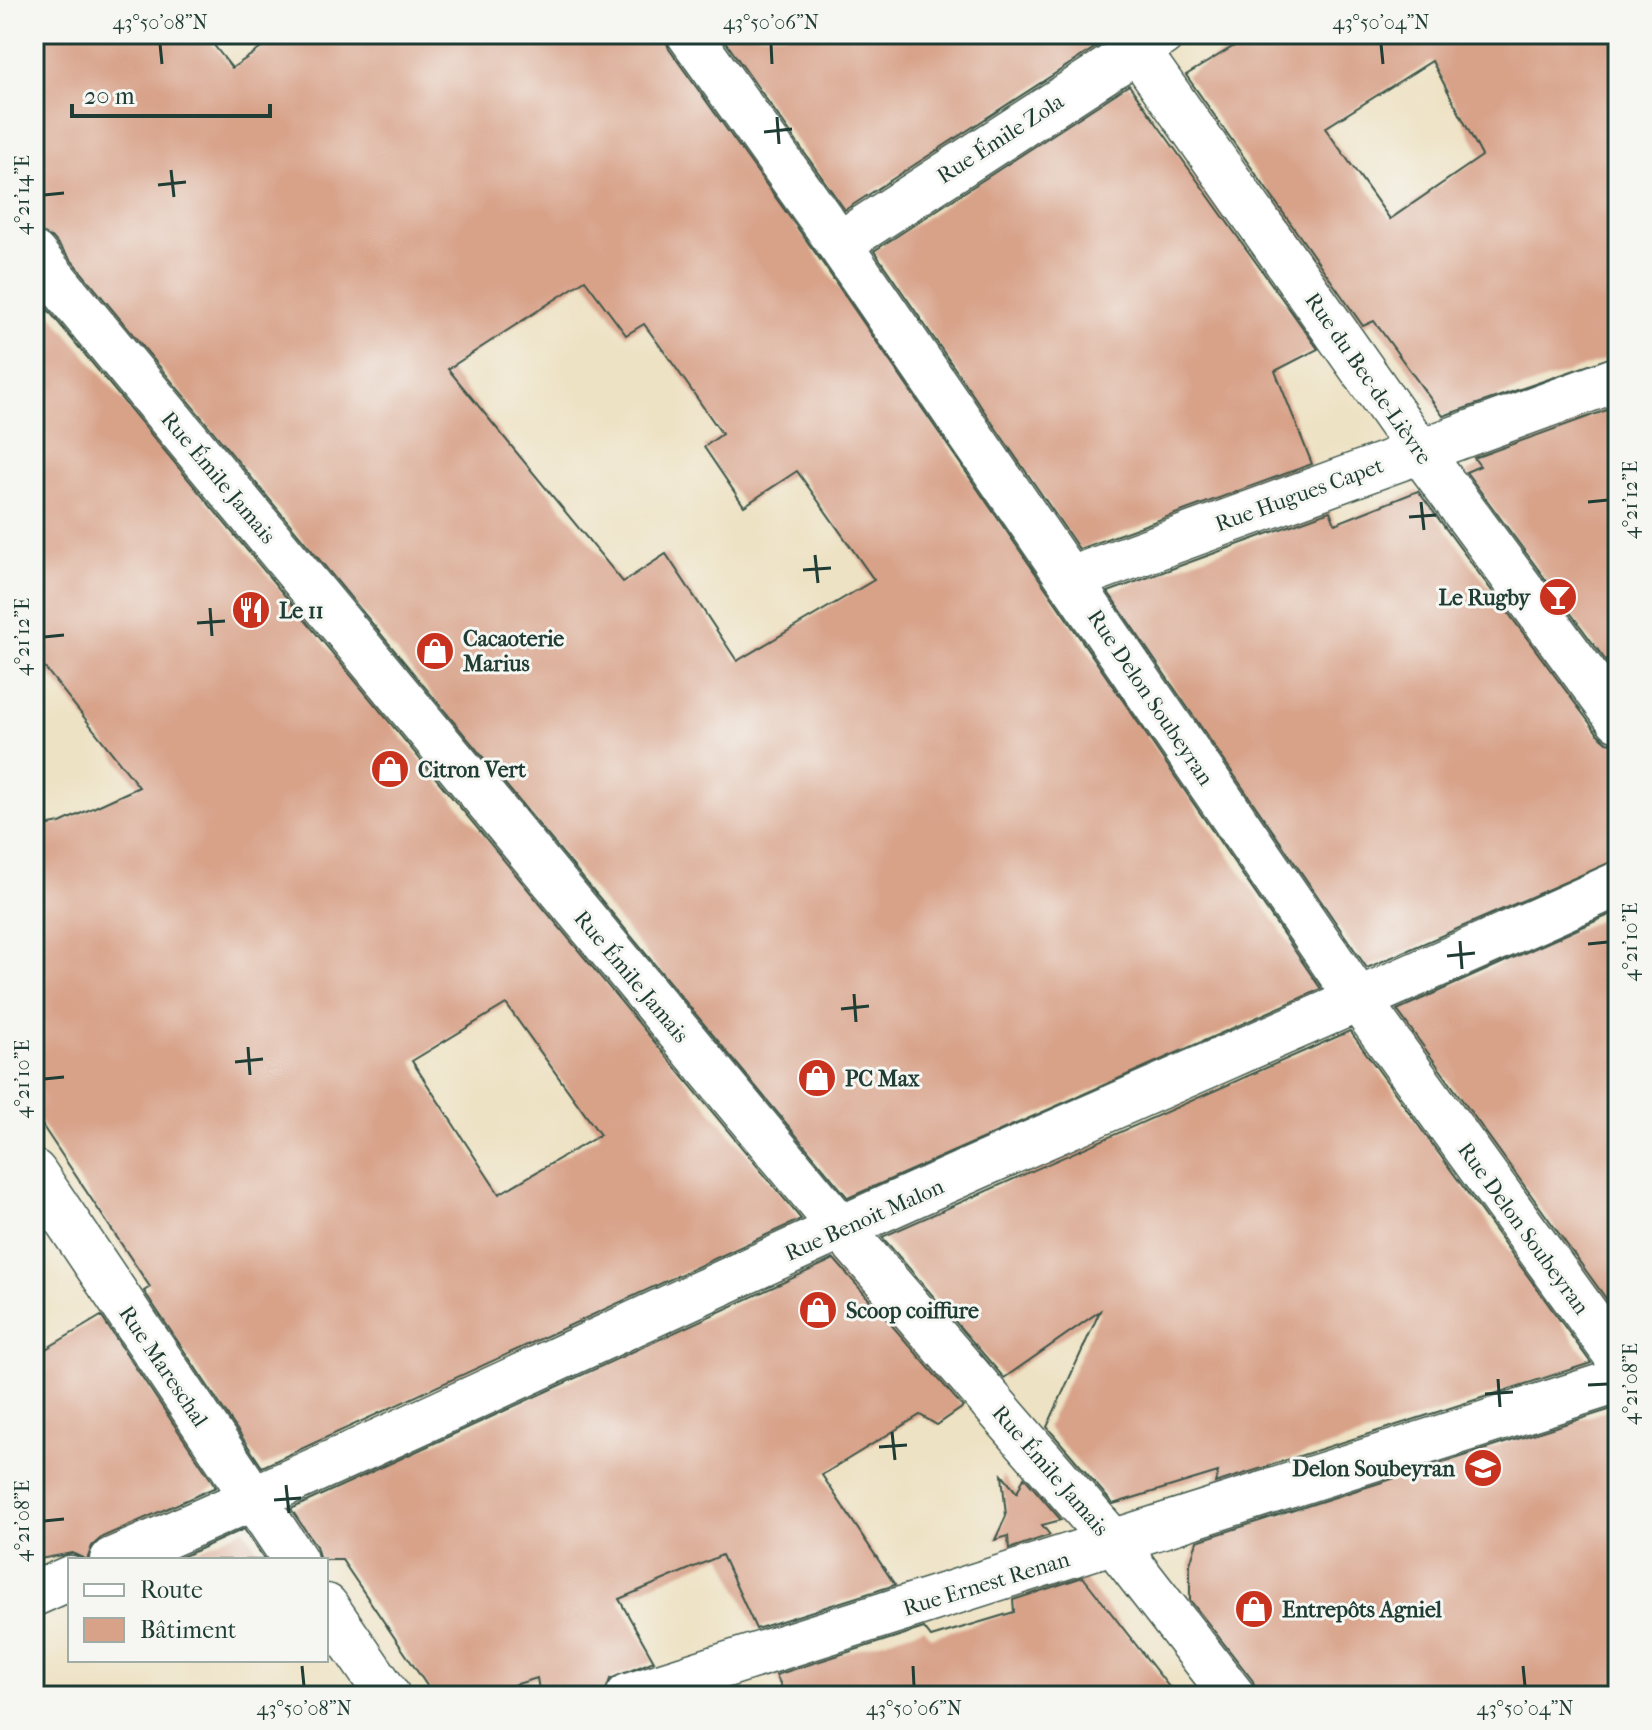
<svg xmlns="http://www.w3.org/2000/svg" width="1652" height="1730" font-family="'IM FELL French Canon',serif">
	<rect width="100%" height="100%" fill="#f6f6f2"/>
	<filter id="ink" filterUnits="userSpaceOnUse"><feTurbulence type="fractalNoise" baseFrequency=".0125" numOctaves="2"/><feDisplacementMap in="SourceGraphic" scale="16" xChannelSelector="R" yChannelSelector="G"/><feConvolveMatrix kernelMatrix="1 2 1 2 8 2 1 2 1" color-interpolation-filters="sRGB"/></filter>
	<filter id="wash" filterUnits="userSpaceOnUse"><feTurbulence type="fractalNoise" baseFrequency=".006" numOctaves="4" result="noise"/><feDisplacementMap in="SourceGraphic" scale="32" xChannelSelector="R" yChannelSelector="G"/><feGaussianBlur stdDeviation="1.8" result="paint"/><feColorMatrix in="noise" values="0 0 0 0 0 0 0 0 0 0 0 0 0 0 0 0 0 1.4 0 .05"/><feComposite in="paint" operator="in"/></filter>
	<g filter="url(#wash)">
		<rect width="100%" height="100%" fill="#eee2c4"/>
		<g id="blocks">
			<g fill="#d8a289" fill-rule="evenodd">
				<path d="M 34,34 L 205,34 L 232,68 L 282,34 L 664,34 L 669,49 L 819,258 L 1321,989 L 848,1198 L 53,238 L 34,230 ZM 585,280 L 626,335 L 644,324 L 676,368 L 722,434 L 704,447 L 744,506 L 797,471 L 874,580 L 737,661 L 666,554 L 623,582 L 448,369 Z"/>
				<path d="M 720,34 L 1091,34 L 1099,45 L 845,210 Z"/>
				<path d="M 1254,34 L 1618,34 L 1618,355 L 1443,416 L 1374,321 L 1363,326 L 1186,75 ZM 1432,61 L 1482,156 L 1390,219 L 1325,128 Z"/>
				<path d="M 1129,85 L 1318,349 L 1275,371 L 1312,464 L 1079,549 L 874,251 Z"/>
				<path d="M 34,293 L 801,1219 L 262,1467 L 144,1291 L 150,1287 L 34,1113 L 34,828 L 60,823 L 139,787 L 34,654 ZM 506,1004 L 600,1135 L 499,1194 L 412,1061 Z"/>
				<path d="M 1618,406 L 1618,677 L 1466,472 L 1480,466 L 1474,458 Z"/>
				<path d="M 1418,491 L 1598,734 L 1607,742 L 1618,744 L 1618,859 L 1367,968 L 1108,592 L 1330,511 L 1335,524 Z"/>
				<path d="M 1618,911 L 1618,1315 L 1397,1010 Z"/>
				<path d="M 1350,1031 L 1591,1363 L 1215,1483 L 1218,1472 L 1113,1504 L 1047,1427 L 1100,1311 L 1004,1378 L 882,1237 Z"/>
				<path d="M 834,1259 L 963,1407 L 937,1425 L 920,1415 L 822,1475 L 895,1585 L 756,1629 L 722,1555 L 619,1599 L 654,1661 L 610,1679 L 604,1696 L 540,1696 L 537,1678 L 478,1696 L 434,1696 L 342,1560 L 320,1560 L 316,1546 L 291,1509 Z"/>
				<path d="M 101,1316 L 216,1487 L 102,1537 L 92,1546 L 87,1560 L 72,1553 L 34,1560 L 34,1356 Z"/>
				<path d="M 1618,1407 L 1618,1696 L 1257,1696 L 1253,1681 L 1190,1600 L 1190,1564 L 1197,1541 Z"/>
				<path d="M 1002,1475 L 1017,1493 L 1024,1477 L 1061,1520 L 1042,1525 L 1050,1535 L 1009,1549 L 1008,1536 L 995,1540 L 1006,1516 Z"/>
				<path d="M 244,1529 L 265,1560 L 175,1560 L 213,1543 Z"/>
				<path d="M 1083,1577 L 1176,1696 L 786,1696 L 776,1675 L 924,1628 L 931,1637 L 1014,1612 L 1013,1600 Z"/>
			</g>
		</g>
	</g>
	<g filter="url(#ink)">
		<use href="#blocks" fill-opacity="0" stroke="#3e564a" stroke-width="2"/>
		<g fill="none" stroke-linecap="round" stroke-linejoin="round">
			<defs>
				<g id="minor">
					<path d="M 689,34 L 839,244 L 1360,1002 L 1618,1358"/>
					<path d="M 1126,34 L 1419,450 L 1618,719"/>
					<path d="M 839,244 L 1162,34"/>
					<path d="M 34,254 L 841,1228 L 1114,1543 L 1233,1696"/>
					<path d="M 1070,579 L 1618,379"/>
					<path d="M 34,1172 L 295,1560"/>
					<path d="M 112,1560 C 356,1455 596,1340 837,1230 C 1096,1112 1359,1002 1618,884"/>
					<path d="M 34,1594 L 70,1578"/>
					<path d="M 326,1606 L 388,1696"/>
					<path d="M 628,1696 L 1618,1381"/>
				</g>
			</defs>
			<use href="#minor" stroke="#3e564a" stroke-width="47"/>
			<use href="#minor" stroke="#fff" stroke-width="44"/>
		</g>
	</g>
	<path fill="none" stroke="#1f3d34" stroke-width="3" d="M 160,44 L 162,64M 771,44 L 772,64M 1381,44 L 1383,64M 777,117 L 779,144M 764,132 L 792,129M 171,170 L 174,197M 158,185 L 186,182M 44,195 L 64,193M 1421,502 L 1424,530M 1588,502 L 1608,500M 1409,517 L 1436,515M 815,555 L 818,583M 803,570 L 831,568M 210,608 L 212,636M 197,623 L 225,621M 44,637 L 64,635M 1460,941 L 1462,969M 1588,944 L 1608,942M 1447,956 L 1475,953M 854,994 L 856,1022M 841,1009 L 869,1006M 248,1047 L 250,1075M 235,1062 L 263,1059M 44,1079 L 64,1077M 1498,1379 L 1500,1407M 1588,1385 L 1608,1384M 1485,1394 L 1513,1392M 892,1432 L 895,1460M 879,1447 L 907,1445M 286,1485 L 289,1513M 274,1500 L 301,1498M 44,1521 L 64,1519M 302,1666 L 304,1686M 913,1666 L 914,1686M 1523,1666 L 1525,1686"/>
	<defs>
		<symbol id="bar-disc" viewBox="-11 -11 22 22"><circle r="9.5" fill="#c8321e" stroke="#f6f6f2"/><path d="M-6-5H6L.8 .8V4.5H3.5V6h-7V4.5H-.8V.8Z" fill="#fff"/></symbol>
		<symbol id="restaurant-disc" viewBox="-11 -11 22 22"><circle r="9.5" fill="#c8321e" stroke="#f6f6f2"/><path d="M-5-6h1v4h1v-4h1v4h1v-4h1v5L-1.5 .5V6h-2V.5L-5-1ZM5-6V6H3V1.5H1.5Q1.5-4 5-6Z" fill="#fff"/></symbol>
		<symbol id="shop-disc" viewBox="-11 -11 22 22"><circle r="9.5" fill="#c8321e" stroke="#f6f6f2"/><path d="M-5-2.5h2.3a2.7 3.5 0 0 1 5.4 0H5L5.5 6h-11ZM-1.5-2.5h3a1.5 2.3 0 0 0-3 0Z" fill="#fff"/></symbol>
		<symbol id="school-disc" viewBox="-11 -11 22 22"><circle r="9.5" fill="#c8321e" stroke="#f6f6f2"/><path d="M0-5L7-2L0 1L-7-2ZM-4 1L0 2.5L4 1V4Q0 6-4 4Z" fill="#fff"/></symbol>
	</defs>
	<g fill-rule="evenodd">
		<use href="#bar-disc" x="1536" y="575" width="44" height="44"/>
		<use href="#restaurant-disc" x="229" y="588" width="44" height="44"/>
		<use href="#shop-disc" x="413" y="629" width="44" height="44"/>
		<use href="#shop-disc" x="368" y="747" width="44" height="44"/>
		<use href="#shop-disc" x="795" y="1056" width="44" height="44"/>
		<use href="#shop-disc" x="796" y="1288" width="44" height="44"/>
		<use href="#school-disc" x="1461" y="1446" width="44" height="44"/>
		<use href="#shop-disc" x="1232" y="1587" width="44" height="44"/>
	</g>
	<g text-anchor="middle" stroke-width="6" stroke-linejoin="round" paint-order="stroke">
		<g font-size="22" fill="#1f3d34" stroke="#f6f6f2">
			<text transform="translate(1000 138) rotate(-33)" y="8">Rue Émile Zola</text>
			<text transform="translate(1369 378) rotate(55)" y="8">Rue du Bec-de-Lièvre</text>
			<text transform="translate(219 477) rotate(50)" y="8">Rue Émile Jamais</text>
			<text transform="translate(1299 494) rotate(-20)" y="8">Rue Hugues Capet</text>
			<text transform="translate(1151 697) rotate(56)" y="8">Rue Delon Soubeyran</text>
			<text transform="translate(632 976) rotate(50)" y="8">Rue Émile Jamais</text>
			<text transform="translate(864 1219) rotate(-24)" y="8">Rue Benoit Malon</text>
			<text transform="translate(1524 1228) rotate(54)" y="8">Rue Delon Soubeyran</text>
			<text transform="translate(164 1366) rotate(56)" y="8">Rue Mareschal</text>
			<text transform="translate(1051 1470) rotate(49)" y="8">Rue Émile Jamais</text>
			<text transform="translate(986 1583) rotate(-17)" y="8">Rue Ernest Renan</text>
		</g>
		<g font-size="22" font-weight="bold" fill="#1f3d34" stroke="#f6f6f2" text-anchor="start">
			<text x="1530" y="605" text-anchor="end">Le Rugby</text>
			<text x="279" y="618">Le 11</text>
			<text x="463" y="646">Cacaoterie<tspan x="463" dy="25">Marius</tspan></text>
			<text x="418" y="777">Citron Vert</text>
			<text x="845" y="1086">PC Max</text>
			<text x="846" y="1318">Scoop coiffure</text>
			<text x="1455" y="1476" text-anchor="end">Delon Soubeyran</text>
			<text x="1282" y="1617">Entrepôts Agniel</text>
		</g>
	</g>
	<rect width="1652" height="1730" fill="none" stroke="#f6f6f2" stroke-width="88"/>
	<rect x="68" y="1558" width="260" height="104" fill="#f6f6f2" stroke="#a0aca6" stroke-width="2"/>
	<rect x="84" y="1584" width="40" height="12" fill="#ffffff" stroke="#a0aca6" stroke-width="2"/>
	<text x="140" y="1598" font-size="24" fill="#1f3d34">Route</text>
	<rect x="84" y="1618" width="40" height="24" fill="#d8a289" stroke="#a0aca6" stroke-width="2"/>
	<text x="140" y="1638" font-size="24" fill="#1f3d34">Bâtiment</text>
	<path d="M72 104v12h198v-12" fill="none" stroke="#1f3d34" stroke-width="4"/>
	<text x="84" y="104" font-size="24" fill="#1f3d34" stroke="#f6f6f2" stroke-width="6" paint-order="stroke">20 m</text>
	<rect x="44" y="44" width="1564" height="1642" fill="none" stroke="#1f3d34" stroke-width="3"/>
	<g font-size="20" text-anchor="middle" fill="#1f3d34">
		<text x="160" y="29">43°50'08"N</text>
		<text x="771" y="29">43°50'06"N</text>
		<text x="1381" y="29">43°50'04"N</text>
		<text transform="translate(22 195) rotate(-90)" y="7">4°21'14"E</text>
		<text transform="translate(1630 500) rotate(-90)" y="7">4°21'12"E</text>
		<text transform="translate(22 637) rotate(-90)" y="7">4°21'12"E</text>
		<text transform="translate(1630 942) rotate(-90)" y="7">4°21'10"E</text>
		<text transform="translate(22 1079) rotate(-90)" y="7">4°21'10"E</text>
		<text transform="translate(1630 1384) rotate(-90)" y="7">4°21'08"E</text>
		<text transform="translate(22 1521) rotate(-90)" y="7">4°21'08"E</text>
		<text x="304" y="1715">43°50'08"N</text>
		<text x="914" y="1715">43°50'06"N</text>
		<text x="1525" y="1715">43°50'04"N</text>
	</g>
</svg>
